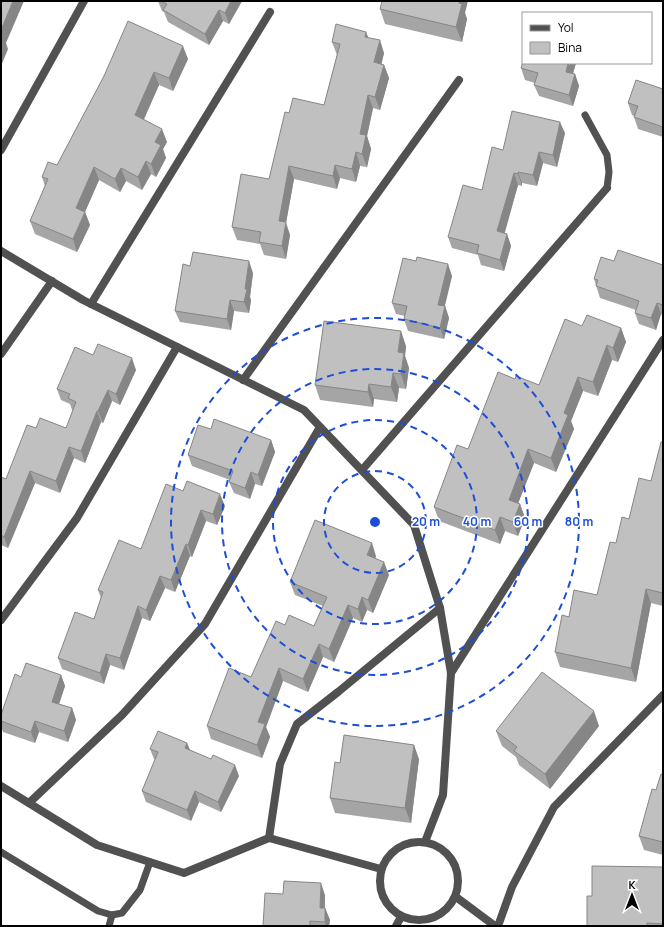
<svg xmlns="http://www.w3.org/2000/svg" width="664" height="927" font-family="Manrope,sans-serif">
	<rect width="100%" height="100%" fill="#fff"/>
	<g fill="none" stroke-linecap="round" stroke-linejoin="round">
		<g stroke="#515151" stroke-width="7">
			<path d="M 585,115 L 607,155 L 609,172 L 607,188"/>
			<path d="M 1,852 L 98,911 L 112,915 L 122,913 L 140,890 L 150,862"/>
			<path d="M 109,926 L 112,915"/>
		</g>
		<g stroke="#515151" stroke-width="8">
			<path d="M 1,150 L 84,1"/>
			<path d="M 91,304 L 270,12"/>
			<path d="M 1,354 L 52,281"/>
			<path d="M 243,380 L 459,80"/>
			<path d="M 362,470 L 607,188"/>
			<path d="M 1,620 L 77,518 L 177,347"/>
			<path d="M 451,673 L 663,340"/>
			<path d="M 29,803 L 122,715 L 205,624 L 320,427"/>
			<path d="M 269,838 L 280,764 L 297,724 L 338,692 L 440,608"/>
			<path d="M 396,926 L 401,917"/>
			<path d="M 498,926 L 512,887 L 554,807 L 663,695"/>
		</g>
		<g stroke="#515151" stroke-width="8">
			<path d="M 1,251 L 83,300 L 304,410 L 414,525 L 440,608 L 451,673 L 443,795 L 425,842"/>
			<path d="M 1,786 L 97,845 L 184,873 L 269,838 L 381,869"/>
			<circle cx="419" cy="881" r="39"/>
			<path d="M 456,897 L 495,926"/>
		</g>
	</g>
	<g fill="#a5a5a5">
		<path d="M 158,1 L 242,1 L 229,24 L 223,21 L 209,45 L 168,22 L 164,12 L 162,11 Z"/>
		<path d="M 380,9 L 465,13 L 467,19 L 462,42 L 385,24 Z"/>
		<path d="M 366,32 L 368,37 L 384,53 L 381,64 L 384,65 L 389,78 L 380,110 L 373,108 L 367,136 L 371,149 L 367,167 L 360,166 L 356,182 L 340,178 L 337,189 L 294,179 L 286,223 L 290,235 L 286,259 L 264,255 L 260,244 L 237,240 L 232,227 L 269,179 L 289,113 L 324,105 L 337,55 L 332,42 Z"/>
		<path d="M 188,59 L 173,91 L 159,85 L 144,119 L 167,142 L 163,149 L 166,158 L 156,177 L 151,174 L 142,190 L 126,181 L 120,192 L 99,180 L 85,212 L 90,225 L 77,252 L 35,234 L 30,221 L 45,186 L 42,177 L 57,165 L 104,76 Z"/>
		<path d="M 523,63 L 576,63 L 573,74 L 575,74 L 579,86 L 573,106 L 539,96 L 534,85 L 535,83 L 525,80 L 521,68 Z"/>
		<path d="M 663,89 L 663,137 L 638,129 L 634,117 L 634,116 L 632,115 L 628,103 Z"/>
		<path d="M 565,133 L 557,167 L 543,163 L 537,186 L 522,183 L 522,186 L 518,185 L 504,233 L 507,234 L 511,246 L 504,271 L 481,265 L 478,255 L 452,248 L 448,237 L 482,190 L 503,150 Z"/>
		<path d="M 614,261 L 663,265 L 663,315 L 661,314 L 656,330 L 639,324 L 635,313 L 636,310 L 600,298 L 594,279 Z"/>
		<path d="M 190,266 L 253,273 L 250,297 L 251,300 L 249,313 L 234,311 L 231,330 L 180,322 L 175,311 Z"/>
		<path d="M 452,276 L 445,306 L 449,318 L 444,339 L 408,331 L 404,319 L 405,316 L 396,314 L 392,303 Z"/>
		<path d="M 582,326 L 621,328 L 626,342 L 618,362 L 612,360 L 598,396 L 583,391 L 571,421 L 574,429 L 556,472 L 534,463 L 518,503 L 520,504 L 525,518 L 518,536 L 505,531 L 500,544 L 439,521 L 434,507 L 468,449 L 515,379 L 539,385 Z"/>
		<path d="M 406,346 L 405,356 L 409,368 L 406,389 L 399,388 L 397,402 L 374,399 L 373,407 L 320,400 L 315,385 Z"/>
		<path d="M 93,355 L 136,370 L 120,405 L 112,401 L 103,423 L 101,422 L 85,463 L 74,458 L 60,493 L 35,483 L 8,548 L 1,545 L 1,477 L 6,479 L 36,428 L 66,428 L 73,410 L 72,410 L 70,404 L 61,400 L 57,389 Z"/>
		<path d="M 211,429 L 271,440 L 275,452 L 262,486 L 255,484 L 250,499 L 234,493 L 229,482 L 230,480 L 192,466 L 188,455 Z"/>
		<path d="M 663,442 L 663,606 L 651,603 L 636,682 L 560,667 L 555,652 L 569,617 L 597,595 L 616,543 L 651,481 Z"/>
		<path d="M 183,491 L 225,506 L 217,525 L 206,521 L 192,557 L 190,556 L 175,592 L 165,588 L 150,621 L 142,618 L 124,670 L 110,665 L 104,684 L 62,669 L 58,658 L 94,619 L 101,598 L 98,590 L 141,549 Z"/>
		<path d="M 376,556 L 375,559 L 389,575 L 373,613 L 367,610 L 362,622 L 353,618 L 334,662 L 323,657 L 308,692 L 283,681 L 266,727 L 270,737 L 262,758 L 211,739 L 207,726 L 251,677 L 285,625 L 314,626 L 323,606 L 295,595 L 290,582 Z"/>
		<path d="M 61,675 L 65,686 L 59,704 L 72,708 L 76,720 L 68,742 L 39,732 L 35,743 L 3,732 L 1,726 L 1,715 Z"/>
		<path d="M 599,726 L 550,789 L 519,765 L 516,757 L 502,746 L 496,731 Z"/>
		<path d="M 187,743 L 190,750 L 239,776 L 221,812 L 199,802 L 191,821 L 146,802 L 142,791 L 155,760 L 154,759 L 150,749 Z"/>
		<path d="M 419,759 L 411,823 L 335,813 L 330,798 L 340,763 Z"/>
		<path d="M 663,775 L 663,855 L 644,850 L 639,836 L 656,790 Z"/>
		<path d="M 663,867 L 663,926 L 587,926 L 592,896 Z"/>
		<path d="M 283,894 L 325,895 L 325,908 L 330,920 L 329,926 L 263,926 Z"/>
	</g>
	<g fill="#868686">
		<path d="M 13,1 L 24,1 L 6,43 L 8,49 L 1,66 L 1,30 Z"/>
		<path d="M 231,1 L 242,1 L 229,24 L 225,13 Z"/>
		<path d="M 459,1 L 468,1 L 465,13 L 467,19 L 462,42 L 456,27 Z"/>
		<path d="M 219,10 L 223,21 L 209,45 L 205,34 Z"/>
		<path d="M 366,32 L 371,45 L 365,37 Z"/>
		<path d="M 380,40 L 384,53 L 379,75 L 374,62 Z"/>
		<path d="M 183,46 L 188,59 L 173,91 L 169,78 Z"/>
		<path d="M 568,63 L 576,63 L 570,83 L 566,72 Z"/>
		<path d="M 384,65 L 389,78 L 380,110 L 375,97 Z"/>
		<path d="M 154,72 L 159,85 L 140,128 L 135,115 Z"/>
		<path d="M 575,74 L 579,86 L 573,106 L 569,95 Z"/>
		<path d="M 368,95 L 373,108 L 367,136 L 371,149 L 367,167 L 362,154 L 360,134 Z"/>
		<path d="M 560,122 L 565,133 L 557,167 L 553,155 Z"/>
		<path d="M 162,129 L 167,142 L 163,149 L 166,158 L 156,177 L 151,164 L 155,142 Z"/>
		<path d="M 356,152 L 360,166 L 356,182 L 352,169 Z"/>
		<path d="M 539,152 L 543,163 L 537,186 L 533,175 Z"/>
		<path d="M 146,161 L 151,174 L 142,190 L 138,177 Z"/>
		<path d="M 335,165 L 340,178 L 337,189 L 333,176 Z"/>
		<path d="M 289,166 L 294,179 L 286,223 L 290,235 L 286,259 L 282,246 L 279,221 Z"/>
		<path d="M 94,167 L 99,180 L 81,221 L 76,208 Z"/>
		<path d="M 121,168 L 126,181 L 120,192 L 115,179 Z"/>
		<path d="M 518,172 L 522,183 L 522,186 L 518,174 Z"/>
		<path d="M 514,173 L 518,185 L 502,243 L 497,231 Z"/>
		<path d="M 85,212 L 90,225 L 77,252 L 73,239 Z"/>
		<path d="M 507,234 L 511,246 L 504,271 L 500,260 Z"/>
		<path d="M 249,261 L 253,273 L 250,297 L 251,300 L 249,313 L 244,302 L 245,289 Z"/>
		<path d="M 448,264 L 452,276 L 442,316 L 438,305 Z"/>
		<path d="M 230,300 L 234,311 L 231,330 L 227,319 Z"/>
		<path d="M 657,303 L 661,314 L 656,330 L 651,318 Z"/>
		<path d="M 445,306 L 449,318 L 444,339 L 440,328 Z"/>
		<path d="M 621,328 L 626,342 L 618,362 L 613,348 Z"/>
		<path d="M 401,331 L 406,346 L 405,356 L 409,368 L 406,389 L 401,374 L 398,352 Z"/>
		<path d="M 607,345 L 612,360 L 598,396 L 593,382 Z"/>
		<path d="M 132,358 L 136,370 L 120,405 L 116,394 Z"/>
		<path d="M 393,373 L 399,388 L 397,402 L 391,387 Z"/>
		<path d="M 578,377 L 583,391 L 571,421 L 574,429 L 556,472 L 551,458 L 564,413 Z"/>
		<path d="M 369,384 L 374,399 L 373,407 L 368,392 Z"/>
		<path d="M 108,390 L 112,401 L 103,423 L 98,411 Z"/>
		<path d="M 97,411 L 101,422 L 85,463 L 81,451 Z"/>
		<path d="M 271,440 L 275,452 L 262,486 L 258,475 Z"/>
		<path d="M 69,447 L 74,458 L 60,493 L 56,481 Z"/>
		<path d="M 528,449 L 534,463 L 514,514 L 509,500 Z"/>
		<path d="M 30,471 L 35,483 L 8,548 L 4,537 Z"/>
		<path d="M 251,472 L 255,484 L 250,499 L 245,488 Z"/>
		<path d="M 220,494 L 225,506 L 217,525 L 213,514 Z"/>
		<path d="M 520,504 L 525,518 L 518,536 L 513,522 Z"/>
		<path d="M 201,510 L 206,521 L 192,557 L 188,545 Z"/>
		<path d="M 500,517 L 505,531 L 500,544 L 495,530 Z"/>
		<path d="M 372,543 L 376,556 L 371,568 L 367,555 Z"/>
		<path d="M 186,544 L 190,556 L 175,592 L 171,580 Z"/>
		<path d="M 384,562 L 389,575 L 373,613 L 368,600 Z"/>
		<path d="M 160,576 L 165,588 L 150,621 L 146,610 Z"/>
		<path d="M 646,589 L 651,603 L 636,682 L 631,668 Z"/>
		<path d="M 362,597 L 367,610 L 362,622 L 358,609 Z"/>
		<path d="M 348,605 L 353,618 L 334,662 L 329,649 Z"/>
		<path d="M 138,606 L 142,618 L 124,670 L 120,658 Z"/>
		<path d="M 319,644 L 323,657 L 308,692 L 303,679 Z"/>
		<path d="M 106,654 L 110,665 L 104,684 L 100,673 Z"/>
		<path d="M 279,668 L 283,681 L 266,727 L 270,737 L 262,758 L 257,745 L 258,722 Z"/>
		<path d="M 61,675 L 65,686 L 56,713 L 52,702 Z"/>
		<path d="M 72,708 L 76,720 L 68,742 L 64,731 Z"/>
		<path d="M 594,711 L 599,726 L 550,789 L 545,774 Z"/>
		<path d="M 35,721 L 39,732 L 35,743 L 31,732 Z"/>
		<path d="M 187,743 L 191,753 L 185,748 Z"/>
		<path d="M 414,745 L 419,759 L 411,823 L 405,808 Z"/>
		<path d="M 235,765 L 239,776 L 221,812 L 218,802 Z"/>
		<path d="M 195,791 L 199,802 L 191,821 L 187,810 Z"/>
		<path d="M 321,883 L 325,895 L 324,919 L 320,908 Z"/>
		<path d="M 325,908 L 330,920 L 329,926 L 326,926 L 325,922 Z"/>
	</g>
	<g fill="#c0c0c0" stroke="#868686">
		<path d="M 1,1 L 13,1 L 1,30 Z"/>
		<path d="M 160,1 L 231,1 L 225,13 L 219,10 L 205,34 L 163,10 L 167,4 Z"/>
		<path d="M 382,1 L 459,1 L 459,3 L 462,4 L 456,27 L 380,9 Z"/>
		<path d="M 128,21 L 183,46 L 169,78 L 154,72 L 135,115 L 162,129 L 155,142 L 161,145 L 151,164 L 146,161 L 138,177 L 121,168 L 115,179 L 94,167 L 76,208 L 85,212 L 73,239 L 30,221 L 48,179 L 42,177 L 48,162 L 57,165 L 104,76 Z"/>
		<path d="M 336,24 L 366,32 L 365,37 L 380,40 L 374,62 L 384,65 L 375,97 L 368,95 L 360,134 L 366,135 L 362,154 L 356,152 L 352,169 L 335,165 L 333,176 L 289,166 L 279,221 L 286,222 L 282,246 L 259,242 L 261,232 L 232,227 L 241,174 L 269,179 L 285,112 L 289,113 L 293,98 L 324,105 L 340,44 L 332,42 Z"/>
		<path d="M 1,35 L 3,36 L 1,41 Z"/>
		<path d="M 523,62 L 523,63 L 568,63 L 566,72 L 575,74 L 569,95 L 534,85 L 538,73 L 521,68 Z"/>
		<path d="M 636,80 L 663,89 L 663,127 L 634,117 L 638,106 L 628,103 Z"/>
		<path d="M 512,111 L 560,122 L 553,155 L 539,152 L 533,175 L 518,172 L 518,174 L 514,173 L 497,231 L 507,234 L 500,260 L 477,253 L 479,245 L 448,237 L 463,185 L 482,190 L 492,147 L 503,150 Z"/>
		<path d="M 618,250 L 663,265 L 663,305 L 657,303 L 651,318 L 635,313 L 639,301 L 596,286 L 598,280 L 594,279 L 601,257 L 614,261 Z"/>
		<path d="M 193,252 L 249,261 L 245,289 L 247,289 L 244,302 L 230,300 L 227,319 L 175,311 L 183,264 L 190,266 Z"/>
		<path d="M 417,257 L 448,264 L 438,305 L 445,306 L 440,328 L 404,319 L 407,306 L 392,303 L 403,258 L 416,261 Z"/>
		<path d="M 587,315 L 621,328 L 613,348 L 607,345 L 593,382 L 578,377 L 564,413 L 568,415 L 551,458 L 528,449 L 509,500 L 520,504 L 513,522 L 500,517 L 495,530 L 434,507 L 457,445 L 468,449 L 498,372 L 515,379 L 516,376 L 539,385 L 565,319 L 582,326 Z"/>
		<path d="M 324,321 L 401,331 L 398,352 L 404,353 L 401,374 L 393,373 L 391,387 L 369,384 L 368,392 L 315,385 Z"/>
		<path d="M 98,344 L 132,358 L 116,394 L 108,390 L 98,411 L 97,411 L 81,451 L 69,447 L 56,481 L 30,471 L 4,537 L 1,535 L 1,477 L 6,479 L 27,425 L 36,428 L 40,418 L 66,428 L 76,402 L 68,398 L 70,394 L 57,389 L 75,347 L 93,355 Z"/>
		<path d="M 214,419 L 271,440 L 258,475 L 251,472 L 245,488 L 229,482 L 233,471 L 188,455 L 198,425 L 211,429 Z"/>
		<path d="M 661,442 L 663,442 L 663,593 L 646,589 L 631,668 L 555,652 L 562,615 L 569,617 L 574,590 L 597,595 L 610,542 L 616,543 L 622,517 L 629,519 L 639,478 L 651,481 Z"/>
		<path d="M 187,481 L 220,494 L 213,514 L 201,510 L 188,545 L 186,544 L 171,580 L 160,576 L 146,610 L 138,606 L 120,658 L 106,654 L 100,673 L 58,658 L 75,612 L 94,619 L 103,592 L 98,590 L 119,540 L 141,549 L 166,484 L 183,491 Z"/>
		<path d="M 315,520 L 372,543 L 367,555 L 384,562 L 368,600 L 362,597 L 358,609 L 348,605 L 329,649 L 319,644 L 303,679 L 279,668 L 258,722 L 265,724 L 257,745 L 207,726 L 229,668 L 251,677 L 276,621 L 285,625 L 289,615 L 314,626 L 327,597 L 290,582 Z"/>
		<path d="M 26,663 L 61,675 L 52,702 L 72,708 L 64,731 L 35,721 L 31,732 L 1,721 L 1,715 L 15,674 L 21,677 Z"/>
		<path d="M 542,672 L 594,711 L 545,774 L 514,751 L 517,747 L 496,731 Z"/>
		<path d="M 158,731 L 187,743 L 185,748 L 211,759 L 213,755 L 235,765 L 218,802 L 195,791 L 187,810 L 142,791 L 158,752 L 150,749 Z"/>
		<path d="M 344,735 L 414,745 L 405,808 L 330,798 L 335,762 L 340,763 Z"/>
		<path d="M 661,774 L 663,775 L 663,842 L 639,836 L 652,789 L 656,790 Z"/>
		<path d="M 592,866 L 663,867 L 663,924 L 647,923 L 647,926 L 587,926 L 587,896 L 592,896 Z"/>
		<path d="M 284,881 L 321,883 L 320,908 L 325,908 L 325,922 L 310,921 L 310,926 L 263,926 L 265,893 L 283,894 Z"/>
	</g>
	<g fill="none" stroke="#1d4ed8" stroke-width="2" stroke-dasharray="7 5">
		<circle cx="375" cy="522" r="51"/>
		<circle cx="375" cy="522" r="102"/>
		<circle cx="375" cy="522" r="153"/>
		<circle cx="375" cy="522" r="204"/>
	</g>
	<circle cx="375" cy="522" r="6" fill="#1d4ed8" stroke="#fff" stroke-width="2"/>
	<g font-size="12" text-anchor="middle" font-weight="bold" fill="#1d4ed8" stroke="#fff" stroke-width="3" stroke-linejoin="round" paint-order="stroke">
		<text x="426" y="526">20 m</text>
		<text x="477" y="526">40 m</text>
		<text x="528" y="526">60 m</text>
		<text x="579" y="526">80 m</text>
	</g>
	<rect width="664" height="927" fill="none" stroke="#000000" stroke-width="4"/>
	<rect x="522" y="12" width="130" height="52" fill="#ffffff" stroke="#999999"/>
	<rect x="530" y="25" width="20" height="6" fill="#515151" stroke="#999999"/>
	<text x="558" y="32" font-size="12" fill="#000000">Yol</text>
	<rect x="530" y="42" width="20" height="12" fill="#c0c0c0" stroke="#999999"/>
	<text x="558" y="52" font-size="12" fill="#000000">Bina</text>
	<g transform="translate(632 895)" stroke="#ffffff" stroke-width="3" paint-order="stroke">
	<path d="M0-3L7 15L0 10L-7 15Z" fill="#000000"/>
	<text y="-6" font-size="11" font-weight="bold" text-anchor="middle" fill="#000000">K</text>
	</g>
</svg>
